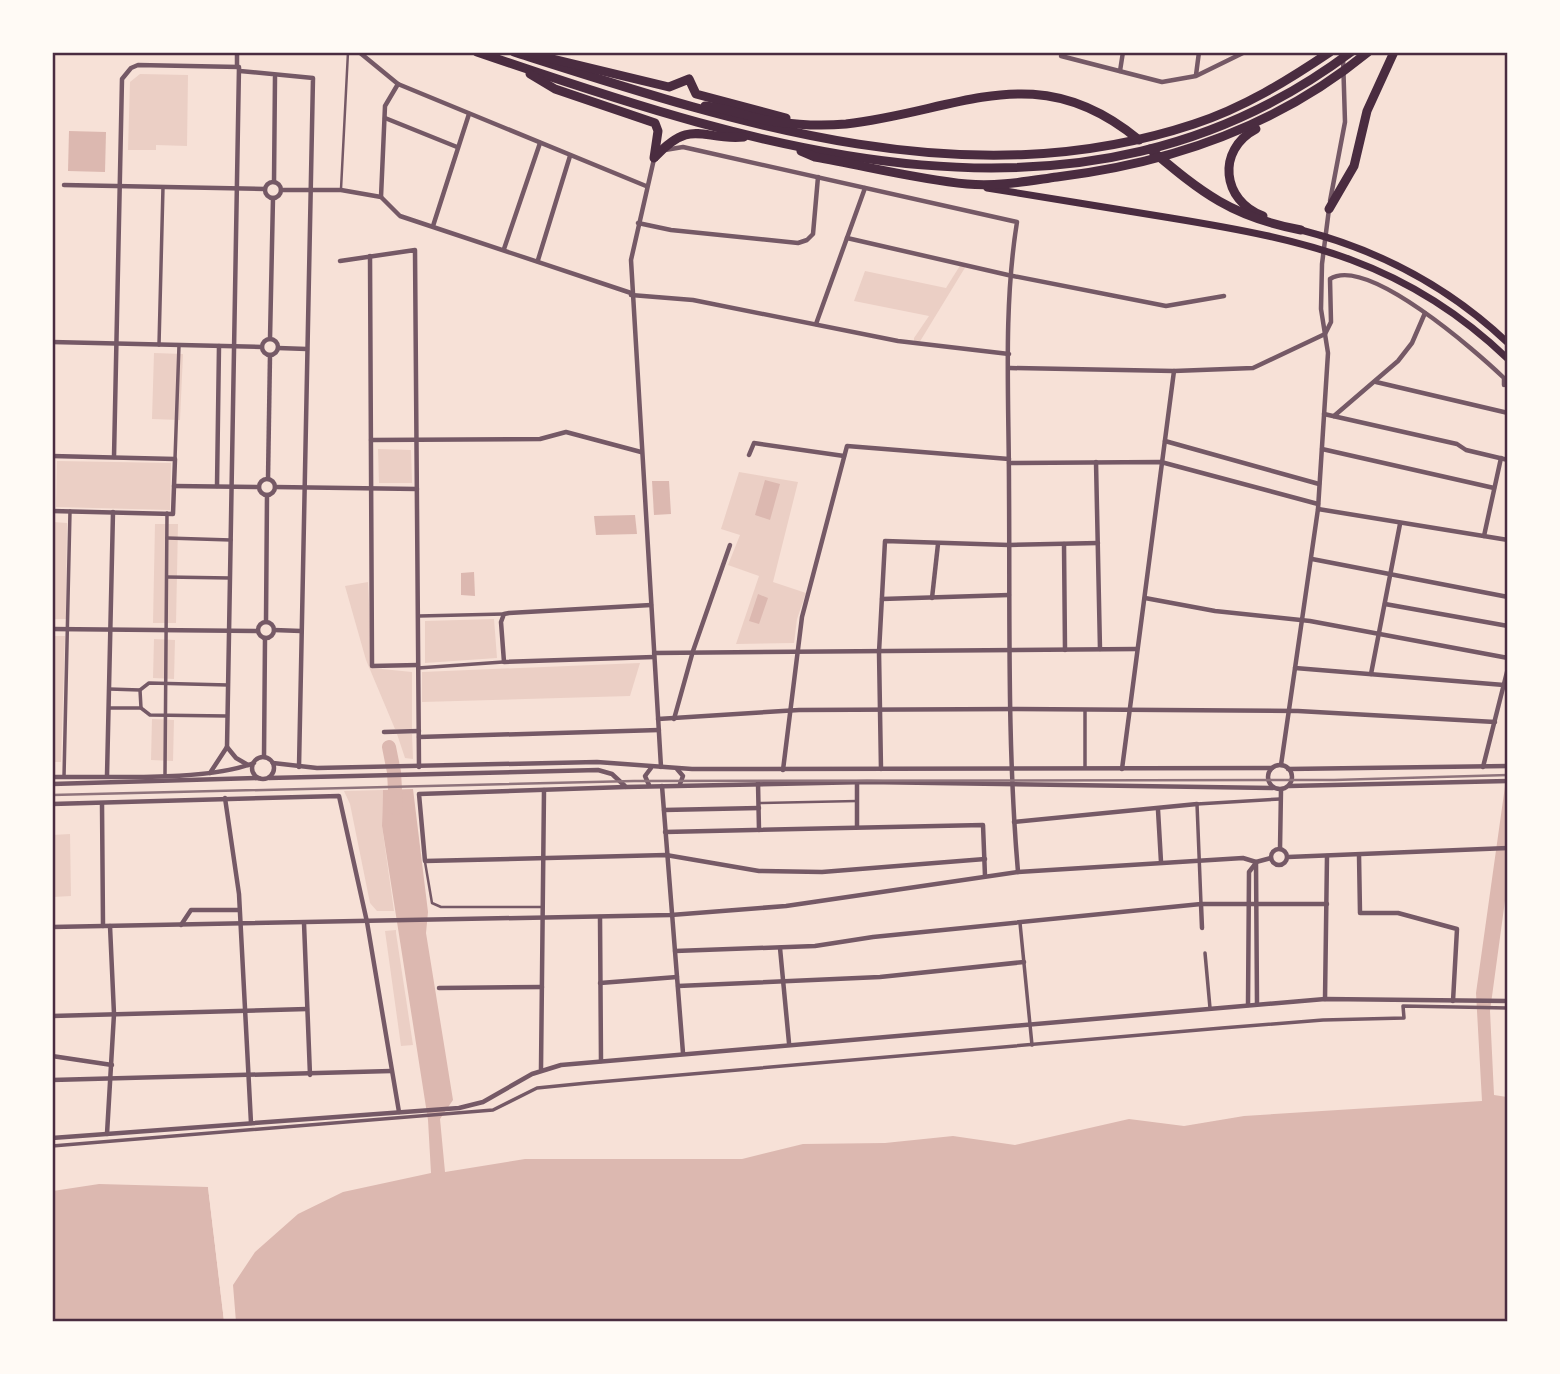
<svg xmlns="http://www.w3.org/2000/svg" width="1560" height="1374" font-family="Barlow,sans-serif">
	<rect width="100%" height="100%" fill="#f7e1d7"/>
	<g fill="#ebcfc5">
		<path d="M 140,74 L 188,75 L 187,146 L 156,145 L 156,150 L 128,150 L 130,82 Z"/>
		<path d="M 961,264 L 966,266 L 919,343 L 914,342 L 914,338 L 929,316 L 854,301 L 865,271 L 946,288 Z"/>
		<path d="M 154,353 L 183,354 L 180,420 L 152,419 Z"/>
		<path d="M 378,449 L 411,450 L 412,483 L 379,483 Z"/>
		<path d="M 57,461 L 171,463 L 170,510 L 56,507 Z"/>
		<path d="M 739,472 L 798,482 L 773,582 L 806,593 L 797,619 L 794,643 L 736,644 L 759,576 L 728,565 L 740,535 L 721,529 Z"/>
		<path d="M 53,522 L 67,523 L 66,619 L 53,619 Z"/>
		<path d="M 155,524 L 178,524 L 176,623 L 153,623 Z"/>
		<path d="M 368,582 L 372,668 L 412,672 L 412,729 L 395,729 L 366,660 L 345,586 Z"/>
		<path d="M 494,619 L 497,658 L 425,663 L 425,621 Z"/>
		<path d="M 53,636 L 65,636 L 61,762 L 53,762 Z"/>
		<path d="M 154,639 L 175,640 L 174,679 L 153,678 Z"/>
		<path d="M 640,663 L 630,696 L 422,702 L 422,672 Z"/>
		<path d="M 152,719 L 174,720 L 173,761 L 151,760 Z"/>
		<path d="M 397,734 L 412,734 L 413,759 L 405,758 Z"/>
		<path d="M 383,790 L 382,826 L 394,911 L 377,911 L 370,903 L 350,804 L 344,791 Z"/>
		<path d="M 70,834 L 71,896 L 53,897 L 52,835 Z"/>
		<path d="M 396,930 L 396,933 L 413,1045 L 401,1046 L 385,931 Z"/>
	</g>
	<g fill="#dcb8b0">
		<path d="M 69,131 L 106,132 L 105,172 L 68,171 Z"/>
		<path d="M 765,480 L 780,484 L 770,520 L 755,515 Z"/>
		<path d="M 652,481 L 669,481 L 671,514 L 654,515 Z"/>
		<path d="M 635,515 L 637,534 L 596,535 L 594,516 Z"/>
		<path d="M 474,572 L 475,596 L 461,595 L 461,573 Z"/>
		<path d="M 758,594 L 768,598 L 759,624 L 749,621 Z"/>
		<path d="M 1507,772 L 1507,886 L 1490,1011 L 1494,1095 L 1507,1097 L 1507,1321 L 236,1322 L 233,1285 L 255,1252 L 298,1214 L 343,1192 L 431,1173 L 428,1120 L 382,826 L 383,790 L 413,789 L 428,912 L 426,933 L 453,1100 L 440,1119 L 445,1172 L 525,1159 L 742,1159 L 803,1144 L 885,1143 L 953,1136 L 1015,1145 L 1129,1119 L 1184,1126 L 1244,1116 L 1482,1101 L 1476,993 Z"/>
		<path d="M 99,1184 L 208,1187 L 224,1321 L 53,1321 L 53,1191 Z"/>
	</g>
	<path fill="#f7e1d7" d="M 208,1187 L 211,1187 L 228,1322 L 224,1321 Z"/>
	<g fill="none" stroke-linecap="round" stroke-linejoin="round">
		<path stroke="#dcb8b0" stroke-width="14" d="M 389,747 L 394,772 L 396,808"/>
		<g stroke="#755966" stroke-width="2.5">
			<path d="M 341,189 L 348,52"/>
			<path d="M 759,803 L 857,801"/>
			<path d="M 425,862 L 432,903 L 441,907 L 543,907"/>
		</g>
		<g stroke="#755966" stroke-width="3.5">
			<path d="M 159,345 L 163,187"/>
			<path d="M 175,459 L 179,345"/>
			<path d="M 167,538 L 231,540"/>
			<path d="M 167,577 L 230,578"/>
			<path d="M 419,616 L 504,614"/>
			<path d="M 418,668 L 503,662"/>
			<path d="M 109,689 L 140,690 L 149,683 L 228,685"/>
			<path d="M 140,690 L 141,708"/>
			<path d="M 109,708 L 141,708 L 150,715 L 227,716"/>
			<path d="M 1085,710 L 1085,768"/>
			<path d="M 165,774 L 167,513"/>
			<path d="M 64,777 L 70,511"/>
			<path d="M 1201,904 L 1197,804 L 1280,799"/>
			<path d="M 1020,923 L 1032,1045"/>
			<path d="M 1205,953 L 1210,1008"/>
			<path d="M 52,1146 L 493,1110 L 537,1088 L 587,1083 L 1222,1028 L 1323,1020 L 1404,1018 L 1403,1006 L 1508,1008"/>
		</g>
		<g stroke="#755966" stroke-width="4.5">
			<path d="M 359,52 L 398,84 L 646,186"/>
			<path d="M 1061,56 L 1162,82 L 1196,76 L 1245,52"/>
			<path d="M 237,67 L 237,52"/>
			<path d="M 240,71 L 313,78 L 299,767"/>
			<path d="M 1120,71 L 1123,52"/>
			<path d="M 1196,75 L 1199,52"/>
			<path d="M 385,118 L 457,147"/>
			<path d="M 665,150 L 683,147 L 1017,222 C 1003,309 1009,400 1009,488 C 1010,616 1007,745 1018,872"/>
			<path d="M 654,159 L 631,260 L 661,767"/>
			<circle cx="273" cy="190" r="8"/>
			<path d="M 274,182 L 275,77"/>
			<path d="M 64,185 L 265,189"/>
			<path d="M 281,190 L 341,190 L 381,197 L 400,216 L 631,293"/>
			<path d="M 381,197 L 385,106 L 398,84"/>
			<path d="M 1330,201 L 1345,122 L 1343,57"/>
			<path d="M 638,223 L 671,230 L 798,243 L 807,240 L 813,234 L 818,177"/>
			<path d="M 433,226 L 469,114"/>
			<path d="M 847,238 L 1008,275 L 1166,306 L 1224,296"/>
			<path d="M 504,249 L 540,143"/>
			<path d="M 370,256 L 372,666 L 418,665"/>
			<path d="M 538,260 L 570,156"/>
			<path d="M 340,261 L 415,250 L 419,767"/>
			<path d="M 631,295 L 693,300 L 898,341 L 1009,354"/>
			<path d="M 816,324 L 865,188"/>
			<circle cx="270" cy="347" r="8"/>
			<path d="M 270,339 L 273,198"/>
			<path d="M 52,342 L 262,347"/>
			<path d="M 278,348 L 307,349"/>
			<path d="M 1010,368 L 1174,371 L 1253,368 L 1325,334 L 1331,322 L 1330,279 C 1367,255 1477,352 1504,378 L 1504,385"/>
			<path d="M 1376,382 L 1508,413"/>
			<path d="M 1324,414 L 1457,444 L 1466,450 L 1508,460"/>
			<path d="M 1334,416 L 1398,361 L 1412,343 L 1425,313"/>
			<path d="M 371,440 L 540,439 L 566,432 L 641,452"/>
			<path d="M 1165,441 L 1319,484"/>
			<path d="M 1322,449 L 1494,488"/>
			<path d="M 749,455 L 754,443 L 844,456"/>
			<path d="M 52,456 L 175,459 L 173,514 L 52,511"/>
			<path d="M 114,457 L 122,79 L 131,68 L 138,65 L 239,67 L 227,747 L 210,773"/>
			<path d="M 1096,462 L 1100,649"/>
			<path d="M 1009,463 L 1161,462 L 1318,504"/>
			<circle cx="267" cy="487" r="8"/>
			<path d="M 268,479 L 270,355"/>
			<path d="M 174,486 L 259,487"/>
			<path d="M 217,486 L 219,346"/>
			<path d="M 275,487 L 417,489"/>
			<path d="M 1318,509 L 1508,540"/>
			<path d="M 1484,536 L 1501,458"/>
			<path d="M 1064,544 L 1065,650"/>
			<path d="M 1312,559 L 1508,597"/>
			<path d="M 932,598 L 938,544"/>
			<path d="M 1145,598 L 1215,611 L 1310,621 L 1508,658"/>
			<path d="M 882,599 L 1009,595"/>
			<path d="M 1385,604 L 1508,626"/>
			<path d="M 651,605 L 509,613 L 504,614 L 501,622 L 504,662 L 654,657"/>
			<circle cx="266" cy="630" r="8"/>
			<path d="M 266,622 L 267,495"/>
			<path d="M 52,629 L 258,631"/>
			<path d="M 274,630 L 301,631"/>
			<path d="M 654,653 L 1137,649"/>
			<path d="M 1295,668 L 1504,685"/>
			<path d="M 1371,674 L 1400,524"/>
			<path d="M 658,719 L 799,710 L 1017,709 L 1298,711 L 1495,722"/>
			<path d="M 674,719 L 693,651 L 730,545"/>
			<path d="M 384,732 L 419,731"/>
			<path d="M 419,737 L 659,730"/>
			<path d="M 227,747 L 236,758 L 248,765"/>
			<path d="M 264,757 L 265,638"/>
			<circle cx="263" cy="768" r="11"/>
			<path d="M 273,763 L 317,768 L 597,762 L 692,769 L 1272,768"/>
			<circle cx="1280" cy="777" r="12"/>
			<path d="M 1281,765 L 1318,509 L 1328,353 L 1321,309 L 1322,264 L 1329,209"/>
			<path d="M 1483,767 L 1508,668"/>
			<path d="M 677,769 L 683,776 L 680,784"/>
			<path d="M 881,769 L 879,652 L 885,541 L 1009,545 L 1098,543"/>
			<path d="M 1122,769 L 1174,371"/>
			<path d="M 1288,769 L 1508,766"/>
			<path d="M 783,770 L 802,617 L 847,446 L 1009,459"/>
			<path d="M 107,776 L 113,512"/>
			<path d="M 52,777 C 108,776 205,782 254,763"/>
			<path d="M 269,778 L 598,770 L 612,774 L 626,787 L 867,782 L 1273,788"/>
			<path d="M 758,783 L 759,830"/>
			<path d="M 857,783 L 857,826"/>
			<path d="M 52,784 L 259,778"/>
			<path d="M 649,785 L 645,776 L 651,768"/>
			<path d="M 662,786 L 683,1053"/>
			<path d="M 1289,786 L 1508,781"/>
			<path d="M 625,787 L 419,794 L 425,861 L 666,855 L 759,871 L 822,872 L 985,859"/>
			<path d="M 225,798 L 239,894 L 251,1123"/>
			<path d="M 52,804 L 339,796 L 367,922 L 399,1112"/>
			<path d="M 102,804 L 103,926"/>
			<path d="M 664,810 L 759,808"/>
			<path d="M 1158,810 L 1161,862"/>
			<path d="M 1014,822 L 1197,804"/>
			<path d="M 665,832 L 983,825 L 985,876"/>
			<circle cx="1279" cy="857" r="8"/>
			<path d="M 1280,849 L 1281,790"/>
			<path d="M 1359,855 L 1360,913 L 1398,913 L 1457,929 L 1453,1001"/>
			<path d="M 1288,857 L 1508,848"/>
			<path d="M 1256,862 L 1257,1004"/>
			<path d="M 1201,904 L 1202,928"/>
			<path d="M 600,917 L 601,1061"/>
			<path d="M 304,923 L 310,1075"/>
			<path d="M 181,925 L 191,910 L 239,910"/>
			<path d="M 52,927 L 671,915 L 786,906 L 1018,872 L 1243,858 L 1256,862 L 1271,858"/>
			<path d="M 780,948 L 789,1043"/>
			<path d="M 675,951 L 815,946 L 873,937 L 1201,904 L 1327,904"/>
			<path d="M 600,983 L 677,977"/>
			<path d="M 678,986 L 880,977 L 1024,962"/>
			<path d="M 439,988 L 542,987"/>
			<path d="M 1325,999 L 1327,856"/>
			<path d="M 1248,1005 L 1249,872 L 1256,863"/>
			<path d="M 52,1016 L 307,1009"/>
			<path d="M 52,1056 L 112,1065"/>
			<path d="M 541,1069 L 544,790"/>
			<path d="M 52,1080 L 391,1071"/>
			<path d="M 107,1134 L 114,1014 L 110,926"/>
			<path d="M 52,1138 L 459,1108 L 483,1102 L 532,1074 L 561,1065 L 1325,999 L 1508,1001"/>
		</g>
		<g stroke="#4a2c40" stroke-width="7">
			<path d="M 987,188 C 1048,198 1110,208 1171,218 C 1305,240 1406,261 1508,359"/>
			<path d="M 1301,230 C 1379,250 1449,287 1508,343"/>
		</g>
		<g stroke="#4a2c40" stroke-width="9">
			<path d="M 477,52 C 765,151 1082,254 1351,52"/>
			<path d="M 514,52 C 733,122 965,200 1194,124 C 1243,108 1287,81 1330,52"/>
			<path d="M 532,54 L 669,87 L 689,79 L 696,94 L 786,118"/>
			<path d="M 530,74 L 555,89 L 655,123 L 658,131 L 654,158"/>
			<path d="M 705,106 C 729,108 753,119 777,122 C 799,125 824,126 846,124 C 960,111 1037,55 1139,140"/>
			<path d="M 1256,129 C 1216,150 1222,201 1263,216"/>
			<path d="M 1150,149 C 1202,193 1232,217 1301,230"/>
			<path d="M 801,151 L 815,157 C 866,166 916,179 967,184 C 997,187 1028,181 1057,177 C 1172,163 1278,126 1368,52"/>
			<path d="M 655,157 C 692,117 702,141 744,137"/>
			<path d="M 1329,209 L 1354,166 L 1367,111 L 1394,52"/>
		</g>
		<path stroke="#8f747c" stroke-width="2.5" d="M 52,795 L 634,781 L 1334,780 L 1508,775"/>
	</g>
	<rect width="1560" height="1374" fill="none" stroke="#fffaf5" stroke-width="108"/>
	<rect x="54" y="54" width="1452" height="1266" fill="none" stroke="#4a2c40" stroke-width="2.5"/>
</svg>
